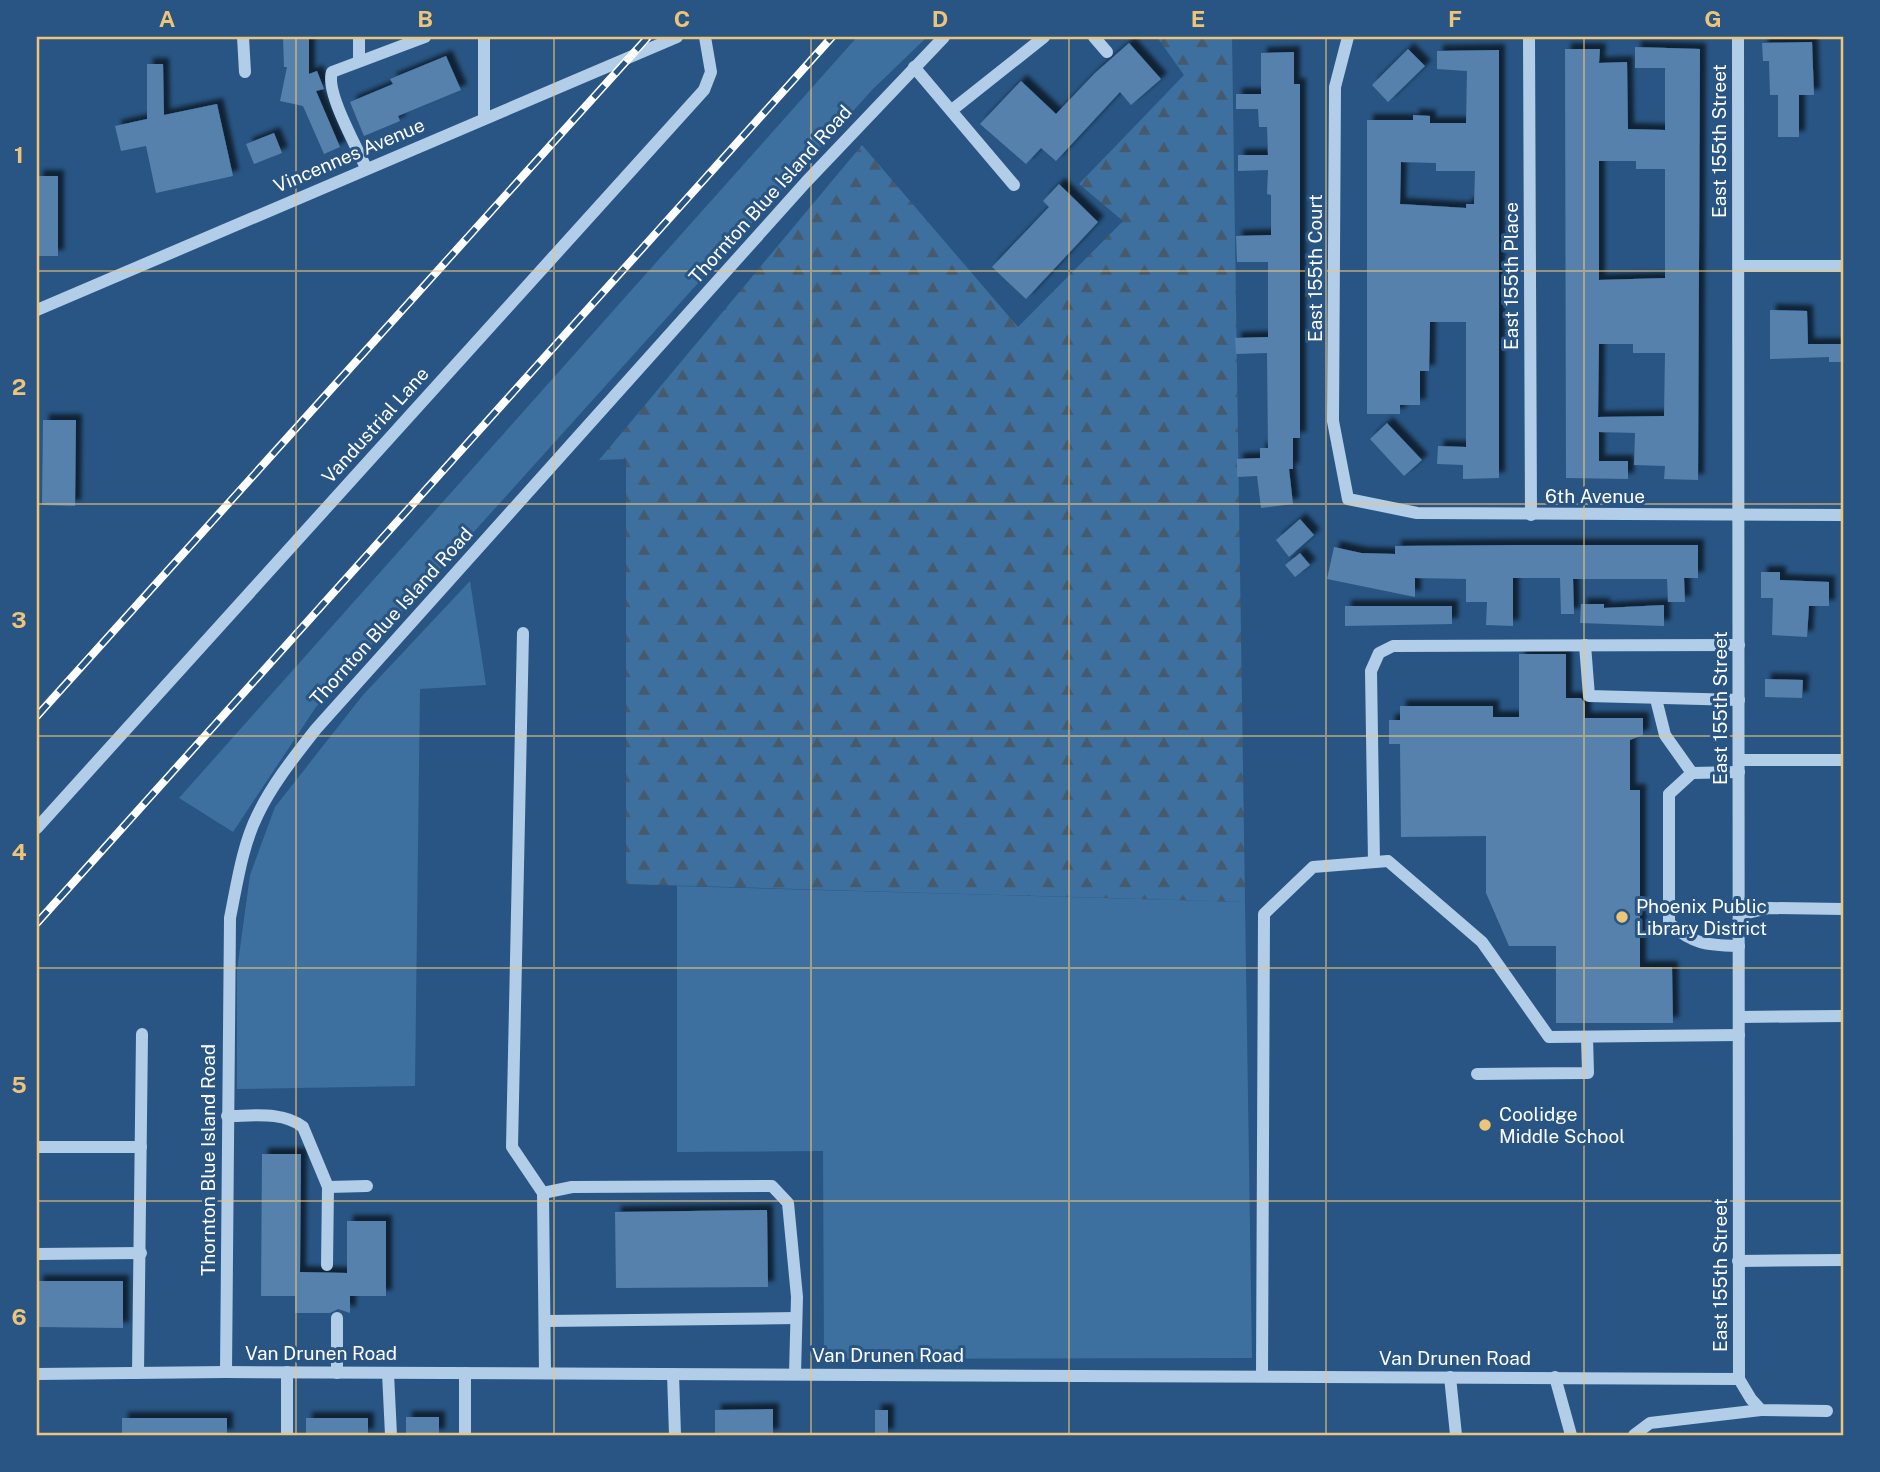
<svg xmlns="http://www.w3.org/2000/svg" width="1880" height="1472" font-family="'Public Sans',sans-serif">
	<defs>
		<pattern id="forest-firs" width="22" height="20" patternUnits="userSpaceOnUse" patternTransform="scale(1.75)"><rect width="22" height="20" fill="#3d709f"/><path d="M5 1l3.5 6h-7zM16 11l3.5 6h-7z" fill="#465a6d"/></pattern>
		<filter id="shadow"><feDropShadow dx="6" dy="-6" stdDeviation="2" flood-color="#0009"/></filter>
	</defs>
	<rect width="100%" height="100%" fill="#285583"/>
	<g fill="#3d709f">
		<path d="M 857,37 L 927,37 L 872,90 L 316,707 L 233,832 L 179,798 Z"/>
		<path d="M 470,581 L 486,685 L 420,689 L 415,1086 L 237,1089 L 237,970 L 250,875 L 275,807 L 363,695 Z"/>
		<path d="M 677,886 L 1245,902 L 1252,1358 L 824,1359 L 823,1151 L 677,1152 Z"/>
	</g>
	<path fill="url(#forest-firs)" d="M 1157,37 L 1232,37 L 1245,902 L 626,884 L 626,459 L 599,460 L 862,145 L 1018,327 L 1123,221 L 1079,184 L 1184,75 Z"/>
	<g fill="#5581ac" fill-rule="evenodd" filter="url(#shadow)">
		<path d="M 283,37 L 309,37 L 309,74 L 317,71 L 324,89 L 316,91 L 340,147 L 324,154 L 303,106 L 280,101 L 287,67 L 284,67 Z"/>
		<path d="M 1812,42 L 1814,95 L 1799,95 L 1799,137 L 1778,137 L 1778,95 L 1770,95 L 1769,61 L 1763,61 L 1762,43 Z"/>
		<path d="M 1129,43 L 1161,79 L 1131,105 L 1120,92 L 1056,161 L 1041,148 L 1026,164 L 980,124 L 1021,81 L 1056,114 L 1095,73 Z"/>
		<path d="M 1635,47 L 1700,49 L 1698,480 L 1664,479 L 1665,466 L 1634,465 L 1635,433 L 1599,432 L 1599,461 L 1628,461 L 1628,479 L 1566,478 L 1565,49 L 1600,49 L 1599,63 L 1627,62 L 1628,129 L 1665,130 L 1665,68 L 1635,68 ZM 1599,161 L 1636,161 L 1636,169 L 1665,169 L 1665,278 L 1599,280 ZM 1599,344 L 1633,344 L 1633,353 L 1665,353 L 1664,416 L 1598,417 Z"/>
		<path d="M 1408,49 L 1425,66 L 1388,102 L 1372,85 Z"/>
		<path d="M 1499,50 L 1499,478 L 1463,479 L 1463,465 L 1437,464 L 1438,446 L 1466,447 L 1466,322 L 1430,322 L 1429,371 L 1420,371 L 1420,405 L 1400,405 L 1400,414 L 1367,414 L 1367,120 L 1413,120 L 1413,115 L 1430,116 L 1430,123 L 1466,123 L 1467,71 L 1437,69 L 1437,51 ZM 1401,162 L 1436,163 L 1436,171 L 1475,171 L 1474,204 L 1466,204 L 1466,208 L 1400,204 Z"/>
		<path d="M 1294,52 L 1294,84 L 1300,84 L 1300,438 L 1293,438 L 1293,469 L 1289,469 L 1293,504 L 1261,508 L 1257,476 L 1237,477 L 1237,459 L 1260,458 L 1260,448 L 1268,448 L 1267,353 L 1236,354 L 1235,338 L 1268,337 L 1268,262 L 1237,262 L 1236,236 L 1271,235 L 1271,195 L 1267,194 L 1268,170 L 1238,171 L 1238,155 L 1268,155 L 1267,127 L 1259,127 L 1258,109 L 1236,109 L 1236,94 L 1261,94 L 1261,53 Z"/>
		<path d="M 446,56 L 461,90 L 398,116 L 400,121 L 364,136 L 350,102 L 393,84 L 390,79 Z"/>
		<path d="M 147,64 L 163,64 L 164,115 L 217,104 L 233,176 L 156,193 L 146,146 L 121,151 L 115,126 L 147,119 Z"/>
		<path d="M 274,133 L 282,153 L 254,164 L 246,144 Z"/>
		<rect x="37" y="176" width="21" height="80"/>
		<path d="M 1059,184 L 1098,222 L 1026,299 L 992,267 L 1049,207 L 1043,201 Z"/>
		<path d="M 1770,310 L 1807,311 L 1808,344 L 1843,344 L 1843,362 L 1829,362 L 1829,357 L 1770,359 Z"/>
		<path d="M 43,420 L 76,420 L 75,506 L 42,505 Z"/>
		<path d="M 1387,423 L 1422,460 L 1404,476 L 1370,439 Z"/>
		<path d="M 1300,519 L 1314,535 L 1289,557 L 1276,540 Z"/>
		<path d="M 1516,545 L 1698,545 L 1698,578 L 1684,578 L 1685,602 L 1668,602 L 1667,579 L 1573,579 L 1574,614 L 1561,614 L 1560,578 L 1513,578 L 1513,626 L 1486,625 L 1487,602 L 1466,602 L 1466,579 L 1415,578 L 1415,597 L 1327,579 L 1334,547 L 1361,553 L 1395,554 L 1395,546 Z"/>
		<path d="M 1300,553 L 1310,565 L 1295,577 L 1285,565 Z"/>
		<path d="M 1761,572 L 1780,572 L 1780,580 L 1829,582 L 1829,606 L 1809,606 L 1807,637 L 1772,635 L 1773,598 L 1761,598 Z"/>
		<path d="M 1581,604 L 1604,604 L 1604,608 L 1664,605 L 1664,626 L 1580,623 Z"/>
		<path d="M 1345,606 L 1452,606 L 1452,624 L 1345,626 Z"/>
		<path d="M 1519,654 L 1566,654 L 1566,698 L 1581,698 L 1585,704 L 1585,718 L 1643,718 L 1643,735 L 1630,740 L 1630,790 L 1640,790 L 1640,967 L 1672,967 L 1673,1023 L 1556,1023 L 1556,946 L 1509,946 L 1486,893 L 1486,836 L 1401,837 L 1400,744 L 1389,744 L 1389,720 L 1400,720 L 1400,706 L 1493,706 L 1493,717 L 1519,717 Z"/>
		<path d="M 1765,679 L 1803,680 L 1802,698 L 1765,697 Z"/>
		<path d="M 262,1154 L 301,1154 L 300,1272 L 347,1273 L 347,1221 L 386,1221 L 386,1296 L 350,1296 L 350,1313 L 338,1309 L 330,1313 L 295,1313 L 295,1296 L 261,1296 Z"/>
		<path d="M 767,1210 L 768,1287 L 616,1288 L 615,1212 Z"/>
		<path d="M 37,1281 L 123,1281 L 123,1328 L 37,1327 Z"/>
		<path d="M 773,1409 L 773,1435 L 715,1435 L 715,1410 Z"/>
		<rect x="875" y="1410" width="13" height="25"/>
		<rect x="406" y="1417" width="33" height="18"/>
		<rect x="122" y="1418" width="105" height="17"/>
		<rect x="306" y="1418" width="62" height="17"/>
	</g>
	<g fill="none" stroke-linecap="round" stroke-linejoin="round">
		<g stroke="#b1cde7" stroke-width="12">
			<path d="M 243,37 L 245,72"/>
			<path d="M 484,37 L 484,117"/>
			<path d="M 1094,37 L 1107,52"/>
			<path d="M 1348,37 L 1335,87 L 1333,421 L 1348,499 L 1417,513 L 1843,515"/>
			<path d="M 1529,37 L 1531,515"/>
			<path d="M 1738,37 L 1739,1379 L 1751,1399 L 1761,1410 L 1827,1411"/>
			<path d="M 359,60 L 359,37"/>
			<path d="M 914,67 L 1014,185"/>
			<path d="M 952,110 L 1044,37"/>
			<path d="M 366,168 C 357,147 325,92 332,72 L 425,37"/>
			<path d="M 1739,266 L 1843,266"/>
			<path d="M 37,310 L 677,37"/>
			<path d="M 523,633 L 512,1147 L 543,1193"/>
			<path d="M 1585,645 L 1589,696 L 1739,700"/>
			<path d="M 1656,699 L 1665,735 L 1692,773"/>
			<path d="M 1739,760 L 1843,760"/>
			<path d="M 1739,772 L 1692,773 L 1669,794 L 1669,923 C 1694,945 1707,945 1739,946"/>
			<path d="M 37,828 L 704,90 L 711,72 L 705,37"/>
			<path d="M 1374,862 L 1371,671 L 1379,653 L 1393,646 L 1739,645"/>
			<path d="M 1739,915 L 1769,908 L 1843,909"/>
			<path d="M 1739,1017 L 1843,1016"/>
			<path d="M 1477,1074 L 1588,1073 L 1587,1037"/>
			<path d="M 227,1116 C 252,1116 283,1111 303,1127 L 328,1187 L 327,1265"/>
			<path d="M 37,1147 L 141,1147"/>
			<path d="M 328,1187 L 367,1186"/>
			<path d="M 37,1254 L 141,1253"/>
			<path d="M 1738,1261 L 1843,1260"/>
			<path d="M 337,1318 L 337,1373"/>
			<path d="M 546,1321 L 796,1318"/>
			<path d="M 226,1372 L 230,918 C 237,884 242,846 258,814 C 273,783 295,756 316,729 L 806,182 L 944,37"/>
			<path d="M 287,1372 L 287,1435"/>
			<path d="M 138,1373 L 142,1034"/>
			<path d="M 388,1373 L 391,1435"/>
			<path d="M 465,1373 L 465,1435"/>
			<path d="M 545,1373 L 543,1193 L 572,1187 L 772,1186 L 788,1203 L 797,1297 L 795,1374"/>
			<path d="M 37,1374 L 226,1372 L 1739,1379"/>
			<path d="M 673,1374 L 675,1435"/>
			<path d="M 1262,1376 L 1264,914 L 1313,867 L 1388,861 L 1482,942 L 1549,1037 L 1739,1035"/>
			<path d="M 1450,1377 L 1456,1435"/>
			<path d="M 1555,1377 L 1571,1435"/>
			<path d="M 1634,1435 L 1650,1423 L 1761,1410"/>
		</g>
		<defs>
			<g id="rail">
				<path d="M 37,716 L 648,37"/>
				<path d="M 37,923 L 832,37"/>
			</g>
		</defs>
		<use href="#rail" stroke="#fff" stroke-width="8"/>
		<use href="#rail" stroke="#285583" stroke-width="5" stroke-dasharray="16" stroke-linecap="butt"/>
	</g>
	<path fill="none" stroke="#eec578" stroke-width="2" stroke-opacity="0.55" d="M 296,37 L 296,1435M 554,37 L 554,1435M 811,37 L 811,1435M 1069,37 L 1069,1435M 1326,37 L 1326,1435M 1584,37 L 1584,1435M 37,271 L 1843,271M 37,504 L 1843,504M 37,736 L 1843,736M 37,968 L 1843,968M 37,1201 L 1843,1201"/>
	<g fill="#eec578" stroke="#285583" stroke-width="2.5">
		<circle cx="1622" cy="917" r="7"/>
		<circle cx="1485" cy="1125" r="7"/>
	</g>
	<g text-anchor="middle" stroke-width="6" stroke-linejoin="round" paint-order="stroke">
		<g font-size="19" fill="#fff" stroke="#285583">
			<text transform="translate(1719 141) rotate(-90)" y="7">East 155th Street</text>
			<text transform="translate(349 155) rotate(-23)" y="7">Vincennes Avenue</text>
			<text transform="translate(770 194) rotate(-48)" y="7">Thornton Blue Island Road</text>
			<text transform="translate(1315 268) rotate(-90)" y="7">East 155th Court</text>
			<text transform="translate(1511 276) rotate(-90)" y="7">East 155th Place</text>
			<text transform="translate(375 425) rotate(-48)" y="7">Vandustrial Lane</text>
			<text x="1595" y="503">6th Avenue</text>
			<text transform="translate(391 616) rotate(-48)" y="7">Thornton Blue Island Road</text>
			<text transform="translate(1720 708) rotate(-90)" y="7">East 155th Street</text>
			<text transform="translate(208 1160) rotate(-90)" y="7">Thornton Blue Island Road</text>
			<text transform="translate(1720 1275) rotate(-90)" y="7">East 155th Street</text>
			<text x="321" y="1360">Van Drunen Road</text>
			<text x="888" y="1362">Van Drunen Road</text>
			<text x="1455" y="1365">Van Drunen Road</text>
		</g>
		<g font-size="19" fill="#fff" stroke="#285583" text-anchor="start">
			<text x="1636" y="913">Phoenix Public<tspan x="1636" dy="22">Library District</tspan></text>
			<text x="1499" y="1121">Coolidge<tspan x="1499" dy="22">Middle School</tspan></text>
		</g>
	</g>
	<rect width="1880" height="1472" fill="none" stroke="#285583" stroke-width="77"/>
	<rect x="38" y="38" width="1804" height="1396" fill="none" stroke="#eec578" stroke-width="2.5"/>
	<g font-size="23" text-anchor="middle" font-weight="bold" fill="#eec578">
		<text x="167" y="27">A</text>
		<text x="425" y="27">B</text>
		<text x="682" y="27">C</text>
		<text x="940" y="27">D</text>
		<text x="1198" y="27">E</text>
		<text x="1455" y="27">F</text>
		<text x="1713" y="27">G</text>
		<text x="19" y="163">1</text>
		<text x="19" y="395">2</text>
		<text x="19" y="628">3</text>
		<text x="19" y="860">4</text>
		<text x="19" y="1093">5</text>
		<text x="19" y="1325">6</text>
	</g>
</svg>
